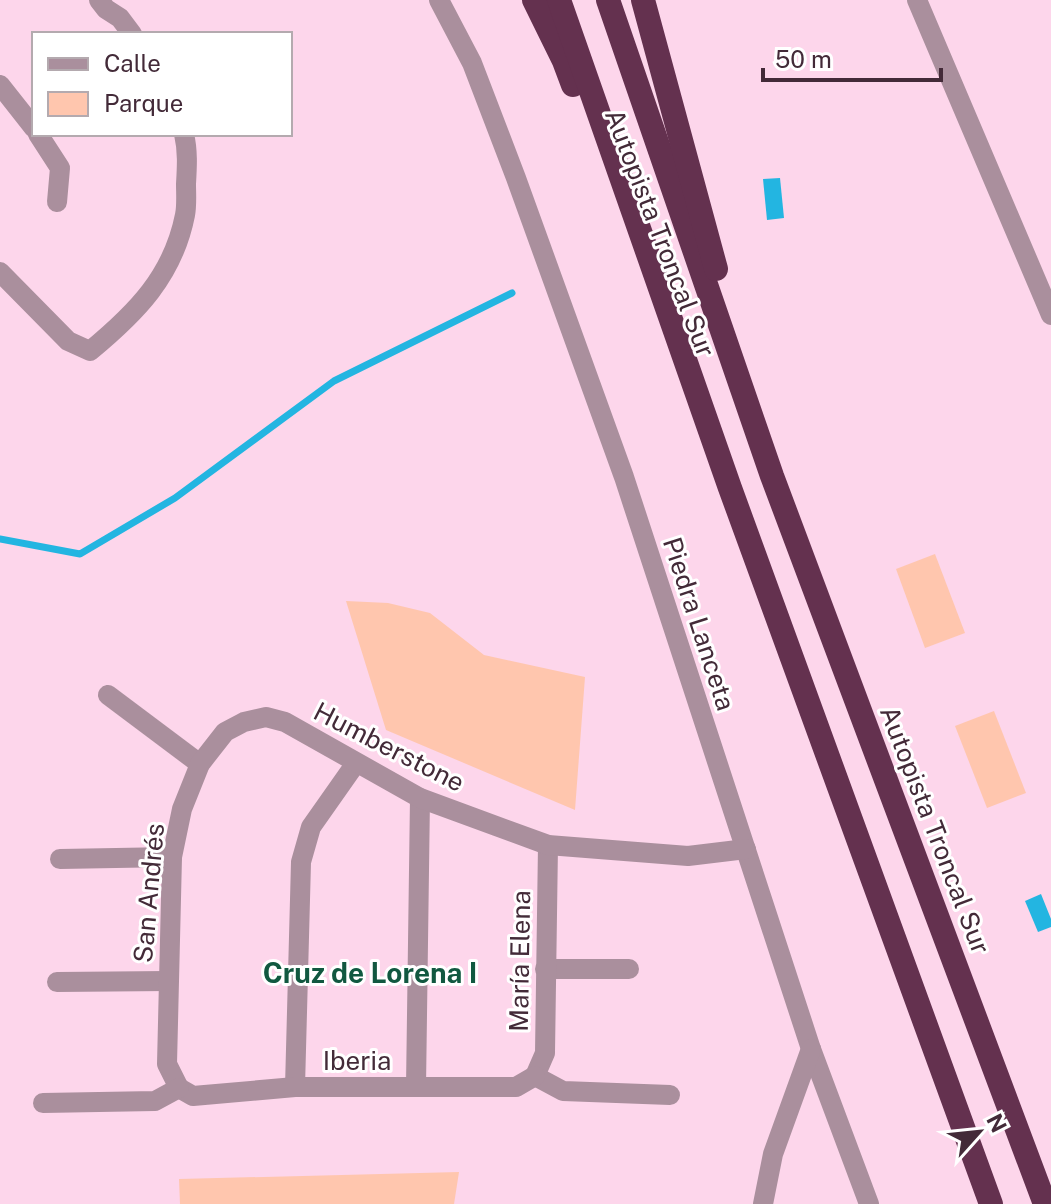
<svg xmlns="http://www.w3.org/2000/svg" width="1051" height="1204" font-family="'Public Sans',sans-serif">
	<rect width="100%" height="100%" fill="#fdd6eb"/>
	<g fill="#ffc6ae">
		<path d="M 935,554 L 965,633 L 925,648 L 896,569 Z"/>
		<path d="M 346,601 L 388,603 L 430,613 L 484,655 L 585,677 L 575,810 L 386,730 Z"/>
		<path d="M 994,711 L 1026,793 L 987,808 L 955,726 Z"/>
		<path d="M 459,1172 L 454,1204 L 180,1204 L 179,1179 Z"/>
	</g>
	<g fill="#23b5e1">
		<path d="M 780,178 L 784,218 L 767,220 L 763,179 Z"/>
		<path d="M 1041,894 L 1051,919 L 1051,927 L 1038,932 L 1025,901 Z"/>
	</g>
	<g fill="none" stroke-linecap="round" stroke-linejoin="round">
		<path stroke="#23b5e1" stroke-width="7" d="M 0,539 L 80,554 L 175,498 L 334,381 L 512,293"/>
		<g stroke="#aa8f9d" stroke-width="20">
			<path d="M 99,0 L 106,9 L 120,18 L 132,34"/>
			<path d="M 439,0 L 472,63 L 516,178 L 624,477 L 811,1049 L 869,1204"/>
			<path d="M 917,0 L 1051,315"/>
			<path d="M 0,85 L 34,128"/>
			<path d="M 38,134 L 60,168 L 57,202"/>
			<path d="M 0,272 L 68,341 L 90,351 C 136,313 173,276 185,215 C 187,205 186,194 186,184 C 187,167 188,151 184,134"/>
			<path d="M 108,695 L 200,764"/>
			<path d="M 60,859 L 172,857"/>
			<path d="M 545,969 L 629,969"/>
			<path d="M 57,982 L 168,981"/>
			<path d="M 535,1076 L 545,1053 L 548,845"/>
			<path d="M 535,1076 L 563,1091 L 670,1095"/>
			<path d="M 295,1087 L 301,862 L 311,827 L 356,763"/>
			<path d="M 416,1087 L 420,798"/>
			<path d="M 179,1088 L 167,1064 L 172,857 L 182,809 L 200,764 L 225,732 L 244,722 L 266,717 L 285,722 L 420,798 L 548,845 L 688,856 L 746,849"/>
			<path d="M 179,1088 L 193,1096 L 295,1087 L 516,1087 L 535,1076"/>
			<path d="M 43,1103 L 155,1101 L 179,1088"/>
			<path d="M 763,1204 L 773,1154 L 811,1049"/>
		</g>
		<g stroke="#64314f" stroke-width="24">
			<path d="M 534,0 L 564,61 L 573,85"/>
			<path d="M 559,0 L 730,488 L 991,1204"/>
			<path d="M 608,0 L 772,476 L 1045,1204"/>
			<path d="M 643,0 L 716,269"/>
		</g>
	</g>
	<g text-anchor="middle" stroke-width="6" stroke-linejoin="round" paint-order="stroke">
		<g font-size="26" fill="#432a38" stroke="#fff">
			<text transform="translate(660 233) rotate(69)" y="9">Autopista Troncal Sur</text>
			<text transform="translate(699 624) rotate(72)" y="9">Piedra Lanceta</text>
			<text transform="translate(389 747) rotate(27)" y="9">Humberstone</text>
			<text transform="translate(935 830) rotate(69)" y="9">Autopista Troncal Sur</text>
			<text transform="translate(149 893) rotate(-85)" y="9">San Andrés</text>
			<text transform="translate(520 961) rotate(-89)" y="9">María Elena</text>
			<text x="357" y="1070">Iberia</text>
		</g>
		<g font-size="28" font-weight="bold" fill="#115840" stroke="#fff">
			<text x="370" y="983">Cruz de Lorena I</text>
		</g>
	</g>
	<rect x="32" y="32" width="260" height="104" fill="#ffffff" stroke="#b4aaaf" stroke-width="2"/>
	<rect x="48" y="58" width="40" height="12" fill="#aa8f9d" stroke="#b4aaaf" stroke-width="2"/>
	<text x="104" y="72" font-size="24" fill="#432a38">Calle</text>
	<rect x="48" y="92" width="40" height="24" fill="#ffc6ae" stroke="#b4aaaf" stroke-width="2"/>
	<text x="104" y="112" font-size="24" fill="#432a38">Parque</text>
	<g transform="translate(979 1132) rotate(63)" stroke="#ffffff" stroke-width="6" paint-order="stroke">
	<path d="M0-6L14 30L0 20L-14 30Z" fill="#432a38"/>
	<text y="-12" font-size="22" font-weight="bold" text-anchor="middle" fill="#432a38">N</text>
	</g>
	<path d="M763 68v12h178v-12" fill="none" stroke="#432a38" stroke-width="4"/>
	<text x="775" y="68" font-size="24" fill="#432a38" stroke="#ffffff" stroke-width="6" paint-order="stroke">50 m</text>
</svg>
